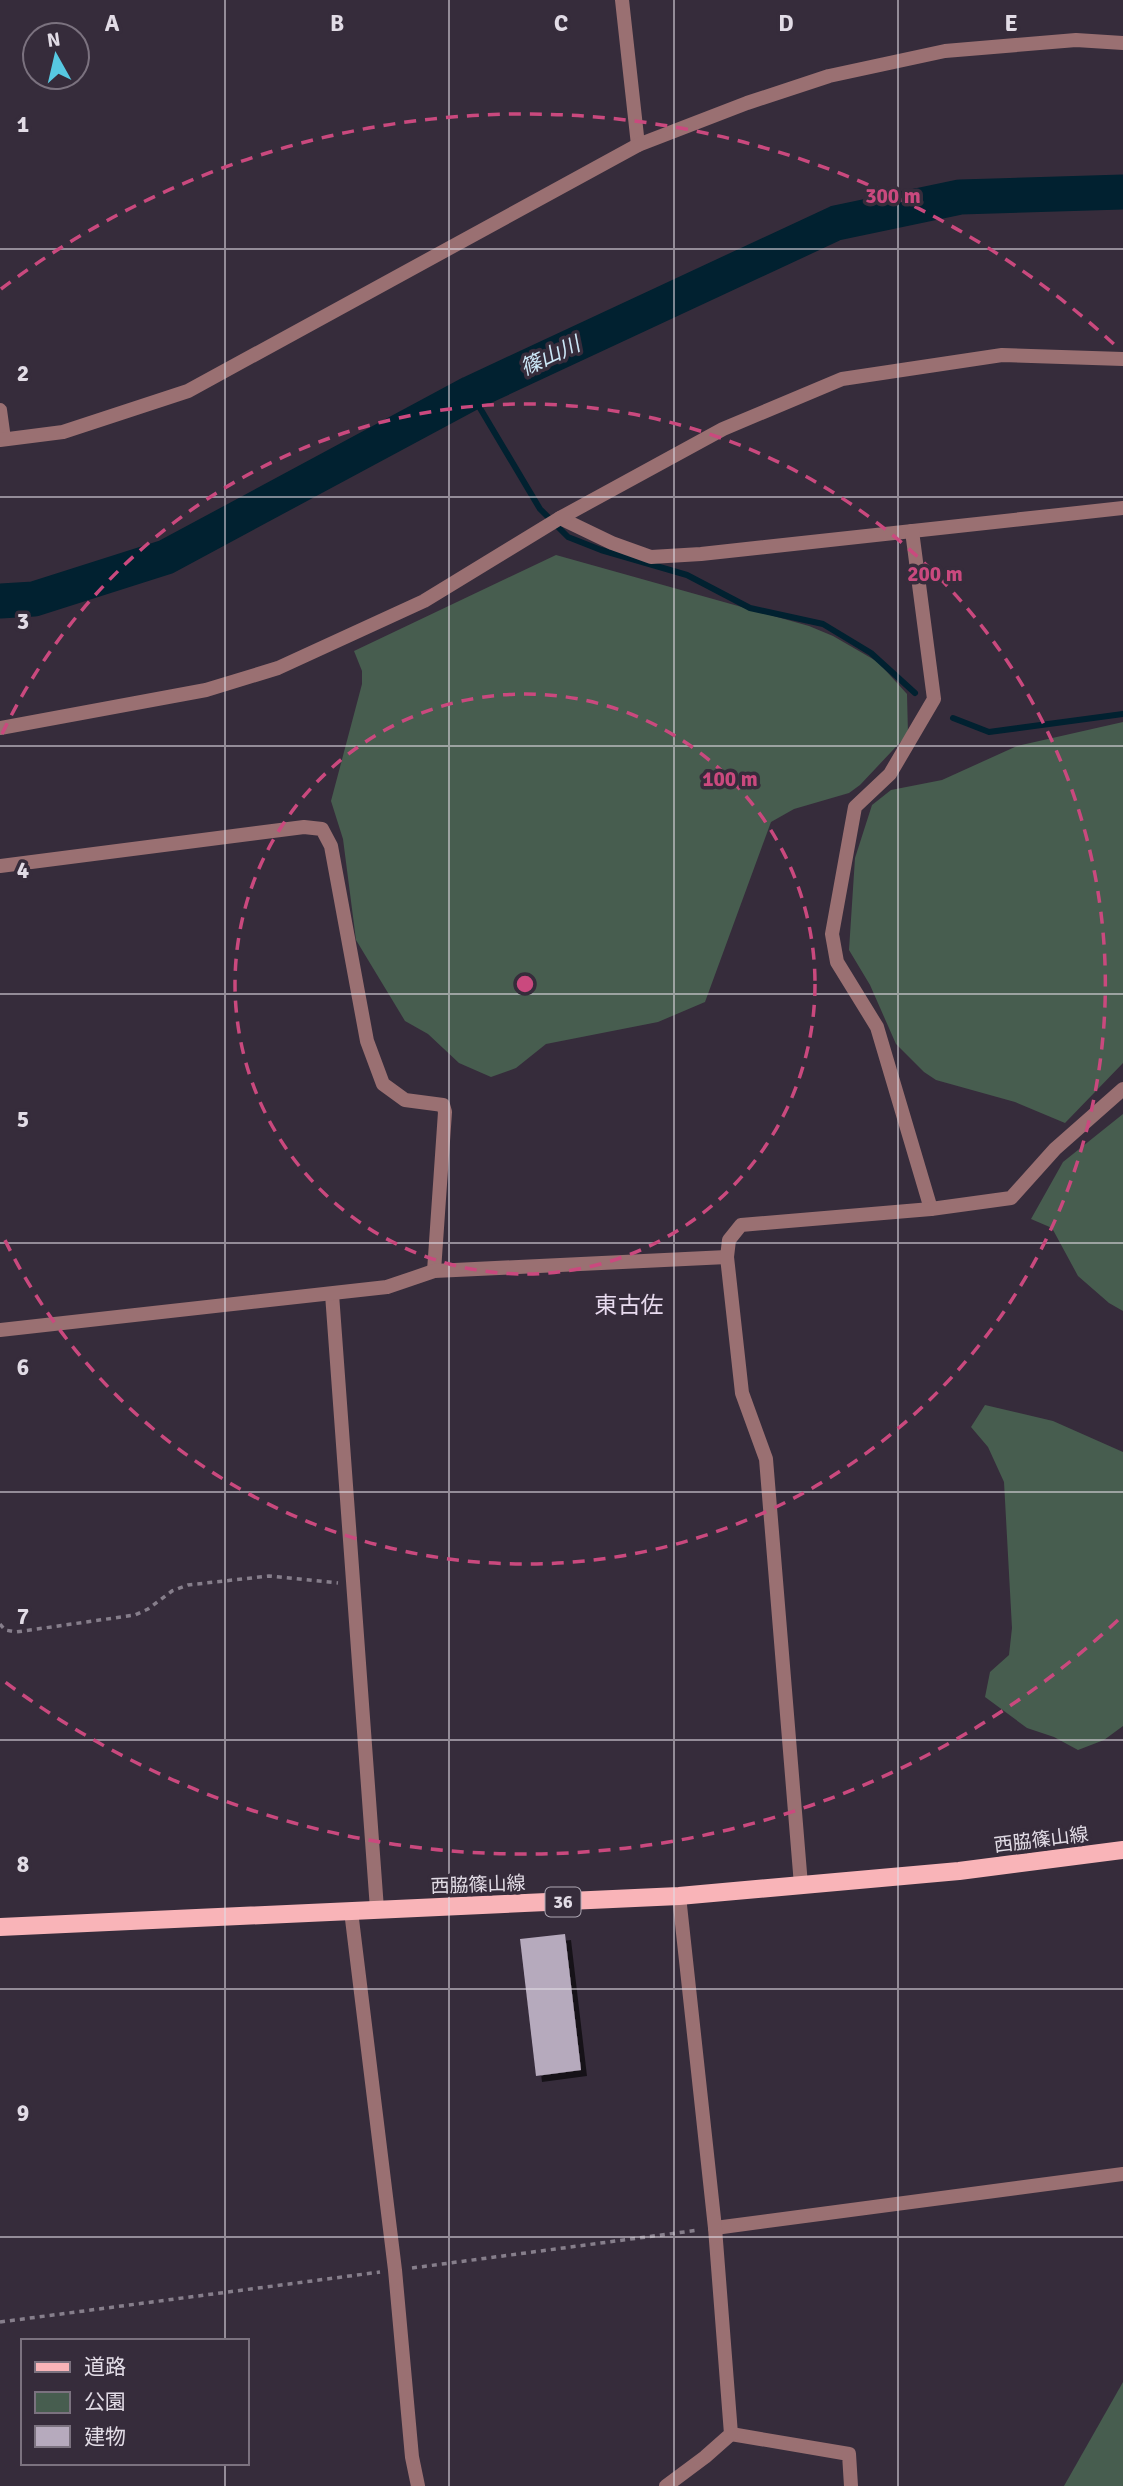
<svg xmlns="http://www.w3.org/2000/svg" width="1123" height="2486" font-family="Signika,'Noto Sans JP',sans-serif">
	<defs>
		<filter id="shadow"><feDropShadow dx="6" dy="6" stdDeviation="0" flood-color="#0009"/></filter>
	</defs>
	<rect width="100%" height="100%" fill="#362c3b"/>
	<g fill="#475d4f">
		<path d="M 556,555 L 809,626 L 833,636 L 878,662 L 907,694 L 908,734 L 860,785 L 849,793 L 794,809 L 771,822 L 705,1002 L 658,1022 L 546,1044 L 516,1068 L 491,1077 L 459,1063 L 428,1034 L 405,1021 L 356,940 L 343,839 L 331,801 L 362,684 L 362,671 L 354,651 Z"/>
		<path d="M 1123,722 L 1123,1063 L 1065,1123 L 1015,1102 L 936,1080 L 924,1072 L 896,1044 L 870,985 L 849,950 L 855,858 L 872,805 L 891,790 L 942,780 L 1017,746 Z"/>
		<path d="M 1123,1114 L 1123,1311 L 1109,1303 L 1078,1276 L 1052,1228 L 1031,1219 L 1063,1162 Z"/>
		<path d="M 985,1405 L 1053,1421 L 1123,1452 L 1123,1726 L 1104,1740 L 1078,1750 L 1054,1737 L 1027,1728 L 985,1697 L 990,1672 L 1009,1655 L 1012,1628 L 1004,1482 L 988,1447 L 971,1427 Z"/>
		<path d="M 1123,2382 L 1123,2486 L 1064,2486 Z"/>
	</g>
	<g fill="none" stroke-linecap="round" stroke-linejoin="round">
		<g stroke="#012130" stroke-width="6">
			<path d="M 471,393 L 540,509 L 568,537 L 601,550 L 687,575 L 750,608 L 823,624 L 871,653 L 915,693"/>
			<path d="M 953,718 L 989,732 L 1123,714"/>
		</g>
		<path stroke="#012130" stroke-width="35" d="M 0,601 L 34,599 L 166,557 L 471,393 L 836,223 L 960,197 L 1123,192"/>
	</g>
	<path fill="#b6aabd" filter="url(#shadow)" d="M 565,1934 L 581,2070 L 536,2076 L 520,1939 Z"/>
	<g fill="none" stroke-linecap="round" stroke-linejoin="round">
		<g stroke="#867e8b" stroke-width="3.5" stroke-dasharray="5 5" stroke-linecap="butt">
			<path d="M 0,1624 L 5,1630 L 16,1632 L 135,1615 L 148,1609 L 172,1591 L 188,1585 L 269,1576 L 338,1583"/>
			<path d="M 412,2268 L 699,2230"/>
			<path d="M 0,2322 L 380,2272"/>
		</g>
		<g stroke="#9a7072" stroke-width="14">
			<path d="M 622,0 L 638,145"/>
			<path d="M 0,410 L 4,439"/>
			<path d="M 0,440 L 63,432 L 188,391 L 638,145 L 747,103 L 829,76 L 945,51 L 1076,40 L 1123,43"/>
			<path d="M 560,518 L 612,543 L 651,557 L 701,554 L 1123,508"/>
			<path d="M 912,531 L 934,699 L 890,774 L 855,807 L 832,934 L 837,962 L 877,1027 L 931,1209"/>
			<path d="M 0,728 L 206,690 L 278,668 L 424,601 L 560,518 L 723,429 L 842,379 L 1002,355 L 1123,359"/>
			<path d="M 0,866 L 304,827 L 322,829 L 331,846 L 367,1041 L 383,1084 L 405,1100 L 443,1105 L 445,1112 L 434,1271"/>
			<path d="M 332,1294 L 377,1909"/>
			<path d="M 0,1330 L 387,1287 L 434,1271 L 727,1257"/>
			<path d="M 801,1885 L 766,1459 L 742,1393 L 727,1257 L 729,1240 L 741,1225 L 931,1209 L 1011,1198 L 1055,1149 L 1123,1089"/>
			<path d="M 351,1911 L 395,2270 L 412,2457 L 418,2486"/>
			<path d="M 715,2228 L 1123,2174"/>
			<path d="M 731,2434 L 849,2454 L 851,2486"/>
			<path d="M 666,2486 L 705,2457 L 731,2434 L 715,2228 L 679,1896"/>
		</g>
		<path stroke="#f9b4b8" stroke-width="18" d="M 0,1927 L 679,1896 L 959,1871 L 1123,1850"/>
	</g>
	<path fill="none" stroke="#e2dce6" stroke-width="2" stroke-opacity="0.55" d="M 225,0 L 225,2341M 449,0 L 449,2486M 674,0 L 674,2486M 898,0 L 898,2486M 0,249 L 1123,249M 0,497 L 1123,497M 0,746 L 1123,746M 0,994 L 1123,994M 0,1243 L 1123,1243M 0,1492 L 1123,1492M 0,1740 L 1123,1740M 0,1989 L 1123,1989M 0,2237 L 1123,2237M 225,2463 L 225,2486"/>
	<g fill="none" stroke="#ca497e" stroke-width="3.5" stroke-dasharray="12 9">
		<circle cx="525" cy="984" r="290"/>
		<path d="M2 734A580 580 0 1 1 2 1234"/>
		<path d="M1118 1620A870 870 0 0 1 1 1679M1 289A870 870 0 0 1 1118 348"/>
	</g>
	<g text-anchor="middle" stroke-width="7" stroke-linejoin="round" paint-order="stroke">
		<rect fill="#362c3b" stroke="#aea7b3" stroke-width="2" x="545.5" y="1887.5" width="35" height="29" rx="5"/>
		<g font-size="18" font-weight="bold" fill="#e2dce6">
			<text x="563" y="1908">36</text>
		</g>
		<g font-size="19" fill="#e2dce6" stroke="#362c3b">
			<text transform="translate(1041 1839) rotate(-7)" y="7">西脇篠山線</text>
			<text transform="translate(478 1884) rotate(-2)" y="7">西脇篠山線</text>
		</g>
		<g font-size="21" font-style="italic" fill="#cce7f7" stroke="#362c3b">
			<text transform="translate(550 356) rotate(-25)" y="7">篠山川</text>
		</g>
		<g font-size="23" fill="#e7daee" stroke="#362c3b">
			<text x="629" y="1313">東古佐</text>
		</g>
	</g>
	<g font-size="23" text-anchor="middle" font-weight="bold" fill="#e2dce6" stroke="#362c3b" stroke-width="7" stroke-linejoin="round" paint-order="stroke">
		<text x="112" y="31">A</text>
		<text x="337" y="31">B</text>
		<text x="561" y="31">C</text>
		<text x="786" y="31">D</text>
		<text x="1011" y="31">E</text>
		<text x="23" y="132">1</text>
		<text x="23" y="381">2</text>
		<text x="23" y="629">3</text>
		<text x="23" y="878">4</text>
		<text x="23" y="1127">5</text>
		<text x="23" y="1375">6</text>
		<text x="23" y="1624">7</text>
		<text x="23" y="1872">8</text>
		<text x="23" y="2121">9</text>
	</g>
	<circle cx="525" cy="984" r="10" fill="#ca497e" stroke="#362c3b" stroke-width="3.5"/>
	<g font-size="21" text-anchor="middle" font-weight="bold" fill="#ca497e" stroke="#362c3b" stroke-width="7" stroke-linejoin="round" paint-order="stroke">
		<text x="893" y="203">300 m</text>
		<text x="935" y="581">200 m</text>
		<text x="730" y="786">100 m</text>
	</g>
	<rect x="21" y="2339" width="228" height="126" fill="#362c3b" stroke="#7b727f" stroke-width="2"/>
	<rect x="35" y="2362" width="35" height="10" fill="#f9b4b8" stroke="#7b727f" stroke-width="2"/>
	<text x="84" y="2374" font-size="21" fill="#e2dce6">道路</text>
	<rect x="35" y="2392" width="35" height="21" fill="#475d4f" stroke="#7b727f" stroke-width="2"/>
	<text x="84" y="2409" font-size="21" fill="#e2dce6">公園</text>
	<rect x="35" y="2426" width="35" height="21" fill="#b6aabd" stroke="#7b727f" stroke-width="2"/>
	<text x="84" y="2444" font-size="21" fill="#e2dce6">建物</text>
	<g transform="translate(56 56) rotate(352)"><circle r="33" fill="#362c3b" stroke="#7b727f" stroke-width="2"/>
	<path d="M0-5L12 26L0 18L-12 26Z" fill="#57c9e2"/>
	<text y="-10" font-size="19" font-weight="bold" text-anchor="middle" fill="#e2dce6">N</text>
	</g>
</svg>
